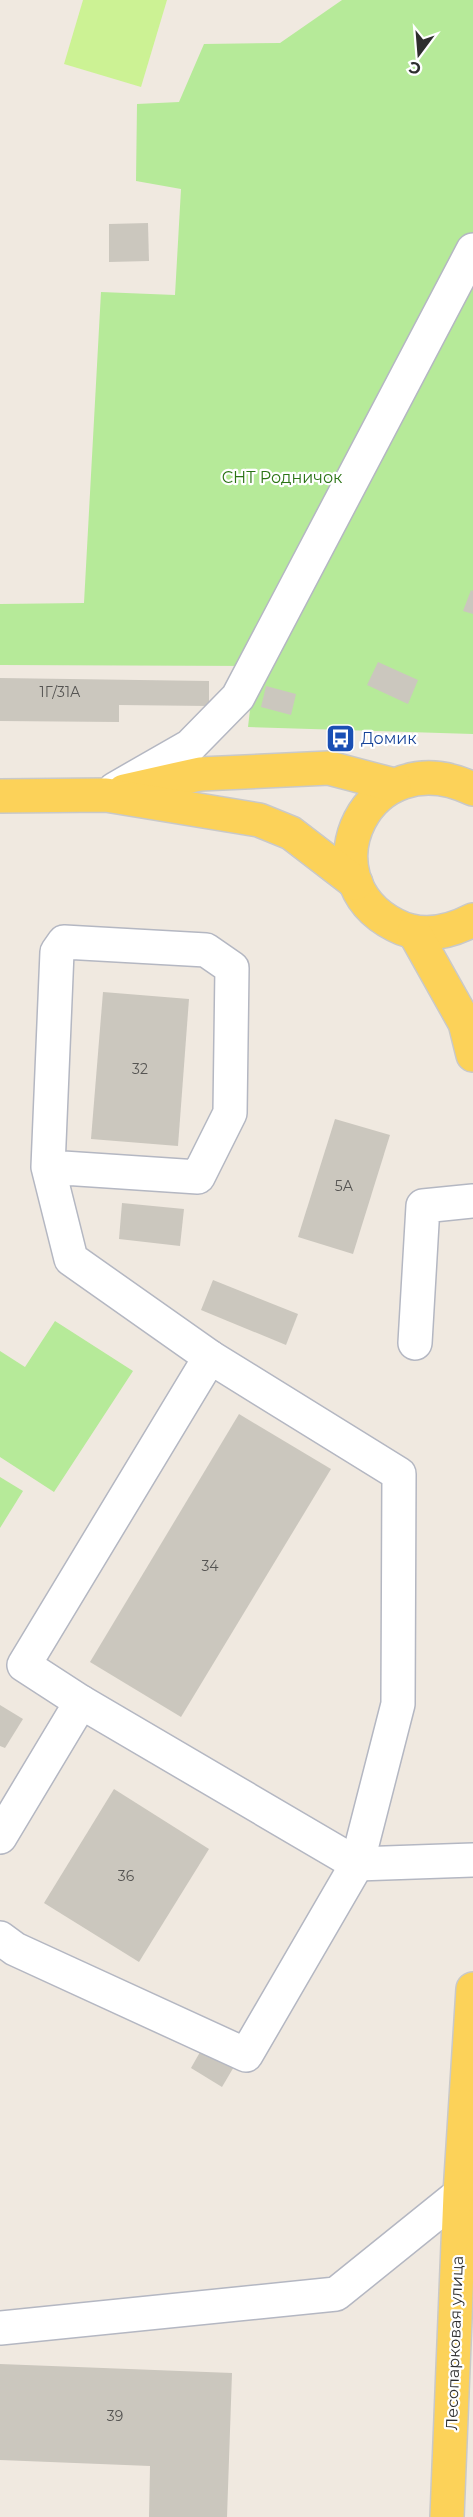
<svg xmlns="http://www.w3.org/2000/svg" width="473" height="2517" font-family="Montserrat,sans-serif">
	<rect width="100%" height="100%" fill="#f0e9e0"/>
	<g fill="#b6ea99">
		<path d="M 342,0 L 473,0 L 473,734 L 248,727 L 255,666 L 0,665 L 0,604 L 84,603 L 101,292 L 175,295 L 181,189 L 136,181 L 137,104 L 179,102 L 204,44 L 280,43 Z"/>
		<path d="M 55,1321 L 133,1371 L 54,1492 L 0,1457 L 0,1351 L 25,1367 Z"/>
		<path d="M 0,1477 L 23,1491 L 0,1528 Z"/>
	</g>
	<path fill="#ccf294" d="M 83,0 L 167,0 L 141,87 L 64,64 Z"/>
	<g fill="#cbc7be">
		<path d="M 148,223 L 149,261 L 109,262 L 109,224 Z"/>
		<path d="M 471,590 L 473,591 L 473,614 L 463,611 Z"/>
		<path d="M 378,662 L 418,680 L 408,704 L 367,685 Z"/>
		<path d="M 0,678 L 209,681 L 209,706 L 119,705 L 119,722 L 0,721 Z"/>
		<path d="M 266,686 L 296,694 L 291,715 L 261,707 Z"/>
		<path d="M 103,992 L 189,999 L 178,1146 L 91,1139 Z"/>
		<path d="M 335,1119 L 390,1135 L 353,1254 L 298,1237 Z"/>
		<path d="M 122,1203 L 184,1209 L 180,1246 L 119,1239 Z"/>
		<path d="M 213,1280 L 298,1314 L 286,1345 L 201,1310 Z"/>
		<path d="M 239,1414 L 331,1469 L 181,1717 L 90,1662 Z"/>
		<path d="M 0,1705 L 23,1719 L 5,1748 L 0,1746 Z"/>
		<path d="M 114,1789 L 209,1849 L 139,1962 L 44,1903 Z"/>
		<path d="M 204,2045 L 235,2065 L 222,2087 L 191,2068 Z"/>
		<path d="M 0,2364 L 232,2373 L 227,2517 L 149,2517 L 150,2466 L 0,2460 Z"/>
	</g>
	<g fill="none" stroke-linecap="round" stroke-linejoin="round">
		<defs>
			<g id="minor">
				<path d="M 115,789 L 190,746 L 238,697 L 473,250"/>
				<path d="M 48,1167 L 198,1177 L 230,1113 L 232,968 L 206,950 L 64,942 L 57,952 L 48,1167 L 71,1259 L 210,1357"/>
				<path d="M 415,1343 L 423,1206 L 473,1201"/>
				<path d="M 81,1702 L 357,1864 L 473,1860"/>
				<path d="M 0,1837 L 81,1702 L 24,1665 L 210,1357 L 399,1474 L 398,1704 L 357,1864 L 246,2055 L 15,1949 L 0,1938"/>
				<path d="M 0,2328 L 336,2294 L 460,2194"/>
			</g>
			<g id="major">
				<path d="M 473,789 C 367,738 303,878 395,925 C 421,939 448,933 473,920"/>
				<path d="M 124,791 L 200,774 L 329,768 L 394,785"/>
				<path d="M 0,796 L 106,795 L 259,820 L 291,833 L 356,883"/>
				<path d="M 414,932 L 465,1023 L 473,1055"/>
				<path d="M 447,2517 L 460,2194 L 473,1989"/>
			</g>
		</defs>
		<use href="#minor" stroke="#b4b7c2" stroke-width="36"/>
		<use href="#major" stroke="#c9c9c9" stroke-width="36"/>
		<use href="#minor" stroke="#fff" stroke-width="33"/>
		<use href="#major" stroke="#fcd259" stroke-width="33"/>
	</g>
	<defs>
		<symbol id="bus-square" viewBox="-11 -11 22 22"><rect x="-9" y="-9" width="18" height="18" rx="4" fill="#1a4fb4" stroke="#fff"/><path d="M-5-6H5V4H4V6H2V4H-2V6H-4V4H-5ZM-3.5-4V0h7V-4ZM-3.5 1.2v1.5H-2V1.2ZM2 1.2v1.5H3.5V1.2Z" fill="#fff"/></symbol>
	</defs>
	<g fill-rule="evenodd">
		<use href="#bus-square" x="324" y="722" width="33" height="33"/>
	</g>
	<g text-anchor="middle" stroke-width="4.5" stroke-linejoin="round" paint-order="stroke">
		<g font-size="14" fill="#555452">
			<text x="60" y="697">1Г/31А</text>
			<text x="140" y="1074">32</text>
			<text x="344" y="1191">5А</text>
			<text x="210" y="1571">34</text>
			<text x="126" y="1881">36</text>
			<text x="115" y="2421">39</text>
		</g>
		<g font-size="16" fill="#2b7415" stroke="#fff">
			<text x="282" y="483">СНТ Родничок</text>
		</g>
		<g font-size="16" fill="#164399" stroke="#fff" text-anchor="start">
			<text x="361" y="744">Домик</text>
		</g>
		<g font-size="16" fill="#2e2e2e" stroke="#fff">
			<text transform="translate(454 2343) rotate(-88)" y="6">Лесопарковая улица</text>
		</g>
	</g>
	<g transform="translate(419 54) rotate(196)" stroke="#ffffff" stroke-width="4.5" paint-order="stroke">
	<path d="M0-4.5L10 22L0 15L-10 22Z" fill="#2e2e2e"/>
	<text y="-9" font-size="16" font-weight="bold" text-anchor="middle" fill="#2e2e2e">С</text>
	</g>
</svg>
